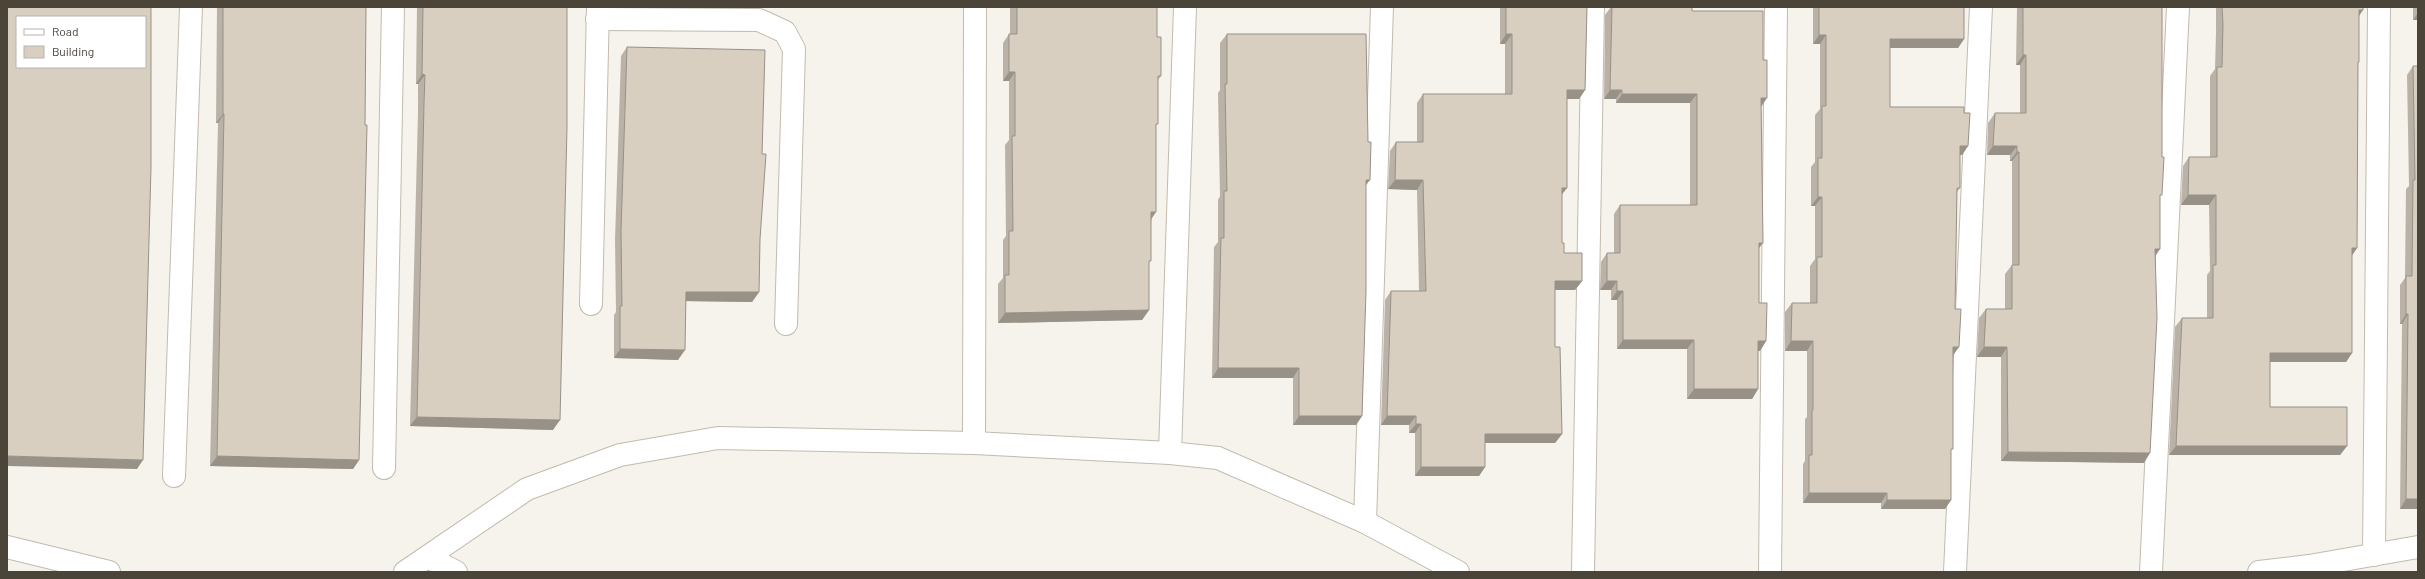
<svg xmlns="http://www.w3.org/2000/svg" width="2425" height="579" font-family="Barlow,sans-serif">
	<rect width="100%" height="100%" fill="#f6f3ec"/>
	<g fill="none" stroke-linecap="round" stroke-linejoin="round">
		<defs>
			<g id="minor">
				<path d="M 597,19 L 759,20 L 785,32 L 794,49 L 786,324"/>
				<path d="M 591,304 L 598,7"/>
				<path d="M 974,443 L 975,7"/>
				<path d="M 1170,453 L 1185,7"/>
				<path d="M 384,468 L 393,7"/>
				<path d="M 174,476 L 191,7"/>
				<path d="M 1365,522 L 1382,7"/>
				<path d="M 7,547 L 109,572"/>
				<path d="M 2374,555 L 2379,7"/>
				<path d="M 428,557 L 456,572"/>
				<path d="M 405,572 L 527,489 L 620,455 L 718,438 L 974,443 L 1170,453 L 1218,458 L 1365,522 L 1458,572"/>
				<path d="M 1583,572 L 1593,7"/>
				<path d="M 1770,572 L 1776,7"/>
				<path d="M 1955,572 L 1981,7"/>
				<path d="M 2151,572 L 2178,7"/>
				<path d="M 2259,572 L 2309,566 L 2418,547"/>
			</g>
		</defs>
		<use href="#minor" stroke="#c2bbae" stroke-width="24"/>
		<use href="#minor" stroke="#fff" stroke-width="22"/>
	</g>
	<g fill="#bab2a6">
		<path d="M 217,7 L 366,7 L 359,460 L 353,469 L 210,466 L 218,123 L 216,123 Z"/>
		<path d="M 417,7 L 567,7 L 553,430 L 410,426 L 418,112 L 418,84 L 416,84 Z"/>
		<path d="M 1010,7 L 1157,7 L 1157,37 L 1161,76 L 1158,80 L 1156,126 L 1149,264 L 1149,310 L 1142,320 L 998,323 L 998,284 L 1003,278 L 1003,240 L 1006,236 L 1005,145 L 1009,140 L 1009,81 L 1003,81 L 1003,43 L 1009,34 L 1010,34 Z"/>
		<path d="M 1500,7 L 1587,7 L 1585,90 L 1579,99 L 1567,99 L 1562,196 L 1562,243 L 1564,253 L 1582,281 L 1575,290 L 1555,290 L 1555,347 L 1562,434 L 1555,443 L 1485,443 L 1485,467 L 1479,476 L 1415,476 L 1415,433 L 1409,433 L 1409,425 L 1381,425 L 1385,300 L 1391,291 L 1419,291 L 1417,190 L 1388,189 L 1390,151 L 1396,142 L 1417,142 L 1417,103 L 1423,94 L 1505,94 L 1505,44 L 1500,44 Z"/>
		<path d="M 1611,7 L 1692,7 L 1692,11 L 1761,107 L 1759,248 L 1759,303 L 1766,341 L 1760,351 L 1758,351 L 1758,389 L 1752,399 L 1687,399 L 1687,349 L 1617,349 L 1617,300 L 1611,300 L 1611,290 L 1600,290 L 1601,262 L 1607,253 L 1614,253 L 1614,214 L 1620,205 L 1690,205 L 1690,103 L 1616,103 L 1616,99 L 1604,99 L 1605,15 Z"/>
		<path d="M 1813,7 L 1964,7 L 1964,39 L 1958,48 L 1890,48 L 1890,107 L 1964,113 L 1968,146 L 1962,155 L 1960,155 L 1960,188 L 1957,192 L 1953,356 L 1951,452 L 1951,500 L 1945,509 L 1881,509 L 1881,503 L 1803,503 L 1803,464 L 1805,461 L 1805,419 L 1807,417 L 1807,351 L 1785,351 L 1785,312 L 1792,303 L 1810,303 L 1810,266 L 1815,259 L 1815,206 L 1811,206 L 1811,167 L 1815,162 L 1815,115 L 1820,109 L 1820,44 L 1813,44 Z"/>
		<path d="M 2017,7 L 2162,7 L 2160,199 L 2156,255 L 2144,463 L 2001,461 L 2001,357 L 1977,357 L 1979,318 L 1986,309 L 2005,309 L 2005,274 L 2012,265 L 2012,161 L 2010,161 L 2010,155 L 1987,155 L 1988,123 L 1995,113 L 2020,113 L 2020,65 L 2016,65 Z"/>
		<path d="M 2216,7 L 2363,7 L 2359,16 L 2358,65 L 2357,248 L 2352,255 L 2352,353 L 2346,362 L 2270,362 L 2270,407 L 2347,446 L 2340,455 L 2169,455 L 2175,327 L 2182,318 L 2207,318 L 2207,275 L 2210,271 L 2209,205 L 2181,205 L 2183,166 L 2189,157 L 2210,157 L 2210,76 L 2215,69 L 2216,33 Z"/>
		<rect x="2413" y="7" width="5" height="13"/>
		<path d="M 1227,34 L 1366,185 L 1362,416 L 1356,425 L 1293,425 L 1293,378 L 1212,378 L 1214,247 L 1218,242 L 1218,200 L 1220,196 L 1218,93 L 1220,90 L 1220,43 Z"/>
		<path d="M 627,47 L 760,239 L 759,292 L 752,302 L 686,301 L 678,360 L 614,358 L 614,315 L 616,312 L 615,240 L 621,56 Z"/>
		<path d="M 2413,66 L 2418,66 L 2418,509 L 2400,509 L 2402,324 L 2400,324 L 2400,285 L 2405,278 L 2406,189 L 2409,186 L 2407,75 Z"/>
	</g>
	<g fill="#979187">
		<path d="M 2359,10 L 2363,10 L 2357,19 Z"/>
		<path d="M 2418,13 L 2418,20 L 2413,20 Z"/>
		<path d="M 1506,34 L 1512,34 L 1505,44 L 1500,44 Z"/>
		<path d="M 1819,35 L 1826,35 L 1820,44 L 1813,44 Z"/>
		<path d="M 1890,39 L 1964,39 L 1958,48 L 1884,48 Z"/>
		<path d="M 2023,55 L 2026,55 L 2020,65 L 2016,65 Z"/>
		<path d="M 1009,72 L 1015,72 L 1009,81 L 1003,81 Z"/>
		<path d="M 422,74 L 425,75 L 418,84 L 416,84 Z"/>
		<path d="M 1567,90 L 1585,90 L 1579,99 L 1561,99 Z"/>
		<path d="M 1610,90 L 1622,90 L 1616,99 L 1604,99 Z"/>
		<path d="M 1622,94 L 1697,94 L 1690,103 L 1616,103 Z"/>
		<path d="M 1761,98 L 1767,98 L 1761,107 Z"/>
		<path d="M 223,114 L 224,114 L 218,123 L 216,123 Z"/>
		<path d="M 1960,146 L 1968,146 L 1962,155 L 1953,155 Z"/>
		<path d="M 1993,146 L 2017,146 L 2010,155 L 1987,155 Z"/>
		<path d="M 2017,152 L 2019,152 L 2012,161 L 2010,161 Z"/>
		<path d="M 1366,180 L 1370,180 L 1363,189 Z"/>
		<path d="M 1395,180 L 1423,180 L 1417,190 L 1388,189 Z"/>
		<path d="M 1562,188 L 1567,188 L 1560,197 Z"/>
		<path d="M 2188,195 L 2216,195 L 2209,205 L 2181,205 Z"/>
		<path d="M 1818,197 L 1822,197 L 1815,206 L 1811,206 Z"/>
		<path d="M 1151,212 L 1156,212 L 1150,221 Z"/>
		<path d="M 1759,243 L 1763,243 L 1756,252 Z"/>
		<path d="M 2352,248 L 2357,248 L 2351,257 Z"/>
		<path d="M 2155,249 L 2160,249 L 2154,258 Z"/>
		<path d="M 1555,281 L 1582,281 L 1575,290 L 1549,290 Z"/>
		<path d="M 1607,281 L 1617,281 L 1611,290 L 1600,290 Z"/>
		<path d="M 1617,291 L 1623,291 L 1617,300 L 1611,300 Z"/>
		<path d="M 686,292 L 759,292 L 752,302 L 679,301 Z"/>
		<path d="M 1149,310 L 1142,320 L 998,323 L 1005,313 Z"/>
		<path d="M 2406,314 L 2408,314 L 2402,324 L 2400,324 Z"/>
		<path d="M 1623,340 L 1694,340 L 1687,349 L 1617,349 Z"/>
		<path d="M 1758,341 L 1766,341 L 1760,351 L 1752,351 Z"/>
		<path d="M 1791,341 L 1813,341 L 1807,351 L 1785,351 Z"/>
		<path d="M 1953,347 L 1959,347 L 1952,357 Z"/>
		<path d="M 1984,347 L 2007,347 L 2001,357 L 1977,357 Z"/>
		<path d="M 620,349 L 685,350 L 678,360 L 614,358 Z"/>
		<path d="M 2270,353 L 2352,353 L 2346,362 L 2264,362 Z"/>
		<path d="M 1218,368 L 1299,368 L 1293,378 L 1212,378 Z"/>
		<path d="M 1694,389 L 1758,389 L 1752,399 L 1687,399 Z"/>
		<path d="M 1299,416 L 1362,416 L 1356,425 L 1293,425 Z"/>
		<path d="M 1387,416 L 1416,416 L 1409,425 L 1381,425 Z"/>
		<path d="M 417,417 L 560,420 L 553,430 L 410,426 Z"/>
		<path d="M 1416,424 L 1421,424 L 1415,433 L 1409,433 Z"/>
		<path d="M 1485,434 L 1562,434 L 1555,443 L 1479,443 Z"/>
		<path d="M 2176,446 L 2347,446 L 2340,455 L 2169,455 Z"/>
		<path d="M 2008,452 L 2150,453 L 2144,463 L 2001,461 Z"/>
		<path d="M 7,456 L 143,460 L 137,469 L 7,466 Z"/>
		<path d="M 217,456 L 359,460 L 353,469 L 210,466 Z"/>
		<path d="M 1421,467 L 1485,467 L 1479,476 L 1415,476 Z"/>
		<path d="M 1809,493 L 1887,493 L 1881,503 L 1803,503 Z"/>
		<path d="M 2406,499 L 2418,499 L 2418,509 L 2400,509 Z"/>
		<path d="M 1887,500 L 1951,500 L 1945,509 L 1881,509 Z"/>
	</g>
	<g fill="#d8cfc1" stroke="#979187" fill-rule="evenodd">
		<path d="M 7,7 L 151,7 L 151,167 L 143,460 L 7,456 ZM 17,17 L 145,17 L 145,67 L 17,67 Z"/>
		<path d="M 223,7 L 366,7 L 365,125 L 367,125 L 359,460 L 217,456 L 224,114 L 223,114 Z"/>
		<path d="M 423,7 L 567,7 L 567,127 L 560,420 L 417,417 L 424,103 L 425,75 L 422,74 Z"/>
		<path d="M 1017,7 L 1157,7 L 1157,37 L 1161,37 L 1161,76 L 1158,76 L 1158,124 L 1156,124 L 1156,212 L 1151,212 L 1151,261 L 1149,261 L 1149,310 L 1005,313 L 1005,275 L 1009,275 L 1009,231 L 1013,231 L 1012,136 L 1015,136 L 1015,72 L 1009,72 L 1009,34 L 1017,34 Z"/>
		<path d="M 1506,7 L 1587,7 L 1585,90 L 1567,90 L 1567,188 L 1562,188 L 1562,243 L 1564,243 L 1564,253 L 1582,253 L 1582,281 L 1555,281 L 1555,347 L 1560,347 L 1562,434 L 1485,434 L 1485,467 L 1421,467 L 1421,424 L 1416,424 L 1416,416 L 1387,416 L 1391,291 L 1426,291 L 1423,180 L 1395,180 L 1396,142 L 1423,142 L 1423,94 L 1512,94 L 1512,34 L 1506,34 Z"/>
		<path d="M 1612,7 L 1692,7 L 1692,11 L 1763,11 L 1763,60 L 1767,60 L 1767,98 L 1761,98 L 1763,243 L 1759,243 L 1759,303 L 1767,303 L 1766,341 L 1758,341 L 1758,389 L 1694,389 L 1694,340 L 1623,340 L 1623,291 L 1617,291 L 1617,281 L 1607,281 L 1607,253 L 1620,253 L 1620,205 L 1697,205 L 1697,94 L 1622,94 L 1622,90 L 1610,90 Z"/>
		<path d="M 1819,7 L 1964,7 L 1964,39 L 1890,39 L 1890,107 L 1964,107 L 1964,113 L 1970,113 L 1968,146 L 1960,146 L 1960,188 L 1957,188 L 1955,309 L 1961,309 L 1959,347 L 1953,347 L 1953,449 L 1951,449 L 1951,500 L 1887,500 L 1887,493 L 1809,493 L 1809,455 L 1812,455 L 1812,410 L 1813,410 L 1813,341 L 1791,341 L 1792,303 L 1817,303 L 1817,257 L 1822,257 L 1822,197 L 1818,197 L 1818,158 L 1822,158 L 1822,106 L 1826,106 L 1826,35 L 1819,35 Z"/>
		<path d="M 2023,7 L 2162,7 L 2162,157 L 2164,157 L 2162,195 L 2160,195 L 2160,249 L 2155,249 L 2157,318 L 2150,453 L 2008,452 L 2007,347 L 1984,347 L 1986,309 L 2012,309 L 2012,265 L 2019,265 L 2019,152 L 2017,152 L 2017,146 L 1993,146 L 1995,113 L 2026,113 L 2026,55 L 2023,55 Z"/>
		<path d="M 2222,7 L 2363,7 L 2363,10 L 2359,10 L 2359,62 L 2358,62 L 2357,248 L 2352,248 L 2352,353 L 2270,353 L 2270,407 L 2347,407 L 2347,446 L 2176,446 L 2182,318 L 2213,318 L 2213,265 L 2216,265 L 2216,195 L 2188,195 L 2189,157 L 2217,157 L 2217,67 L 2222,67 L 2223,24 Z"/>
		<path d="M 1227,34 L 1366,34 L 1368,142 L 1371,142 L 1370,180 L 1366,180 L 1366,291 L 1362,416 L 1299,416 L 1299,368 L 1218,368 L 1221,238 L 1224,238 L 1224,191 L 1227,191 L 1225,84 L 1227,84 Z"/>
		<path d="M 627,47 L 765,50 L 762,154 L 766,154 L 760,239 L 759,292 L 686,292 L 685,350 L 620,349 L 620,306 L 622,306 L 621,231 Z"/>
		<path d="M 2413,66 L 2418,66 L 2418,499 L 2406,499 L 2408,314 L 2406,314 L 2406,276 L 2412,276 L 2413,180 L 2415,180 Z"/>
	</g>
	<rect width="2425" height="579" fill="none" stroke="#4b4439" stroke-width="16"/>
	<rect x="16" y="16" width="130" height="52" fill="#ffffff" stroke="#b7b4b0"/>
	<rect x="24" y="29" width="20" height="6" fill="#ffffff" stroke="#b7b4b0"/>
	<text x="52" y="36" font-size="12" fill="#4b4439">Road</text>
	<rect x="24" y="46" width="20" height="12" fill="#d8cfc1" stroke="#b7b4b0"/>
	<text x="52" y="56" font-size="12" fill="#4b4439">Building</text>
</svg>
